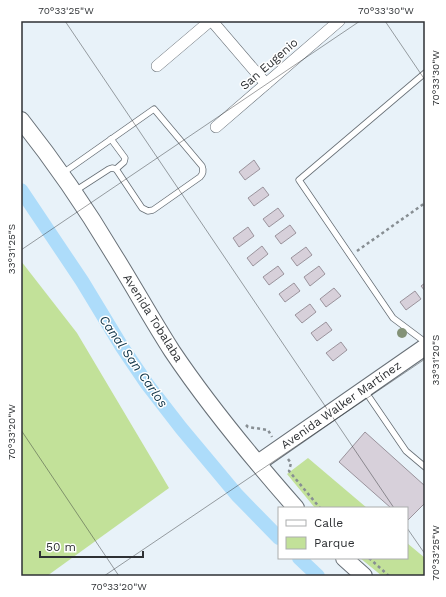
<svg xmlns="http://www.w3.org/2000/svg" width="446" height="597" font-family="'Work Sans',sans-serif">
	<rect width="100%" height="100%" fill="#e8f2f9"/>
	<g fill="#c2e199">
		<path d="M 21,261 L 77,333 L 169,488 L 47,576 L 21,576 Z"/>
		<path d="M 308,458 L 367,508 L 315,508 L 287,474 Z"/>
		<path d="M 407,543 L 425,558 L 425,576 L 382,576 L 360,558 L 407,558 Z"/>
	</g>
	<g fill="none" stroke-linecap="round" stroke-linejoin="round">
		<g stroke="#addcfa" stroke-width="14">
			<path d="M 21,190 L 82,281 L 122,347 L 147,384 L 181,428 L 237,495 L 279,538"/>
			<path d="M 299,558 L 318,576"/>
		</g>
	</g>
	<g fill="#d7d0da" stroke="#9a939c">
		<path d="M 254,160 L 260,169 L 245,180 L 239,172 Z"/>
		<path d="M 263,187 L 269,195 L 254,206 L 248,198 Z"/>
		<path d="M 278,208 L 284,216 L 269,227 L 263,219 Z"/>
		<path d="M 290,225 L 296,233 L 281,244 L 275,236 Z"/>
		<path d="M 248,227 L 254,236 L 239,247 L 233,238 Z"/>
		<path d="M 262,246 L 268,254 L 253,266 L 247,258 Z"/>
		<path d="M 306,247 L 312,255 L 297,266 L 291,258 Z"/>
		<path d="M 278,266 L 284,274 L 269,285 L 263,277 Z"/>
		<path d="M 319,266 L 325,274 L 310,286 L 304,277 Z"/>
		<path d="M 294,283 L 300,291 L 285,302 L 279,294 Z"/>
		<path d="M 425,283 L 425,291 L 421,286 Z"/>
		<path d="M 334,288 L 341,296 L 326,307 L 320,299 Z"/>
		<path d="M 415,291 L 421,299 L 406,310 L 400,302 Z"/>
		<path d="M 310,304 L 316,312 L 302,323 L 295,315 Z"/>
		<path d="M 326,322 L 332,330 L 317,341 L 311,333 Z"/>
		<path d="M 341,342 L 347,350 L 333,361 L 326,353 Z"/>
		<path d="M 365,432 L 425,486 L 425,503 L 407,521 L 407,508 L 391,508 L 339,462 Z"/>
	</g>
	<g fill="none" stroke-linecap="round" stroke-linejoin="round">
		<defs>
			<g id="lane">
				<path d="M 425,73 L 299,180 L 393,318 L 425,342"/>
				<path d="M 63,173 L 154,109 L 202,166 C 204,171 203,174 200,177 L 153,210 L 148,211 L 142,208 L 116,169"/>
				<path d="M 75,191 L 109,169 L 112,168 L 116,169 L 124,162 L 125,158 L 111,139"/>
				<path d="M 365,391 L 406,451 L 425,467"/>
			</g>
			<g id="street">
				<path d="M 212,21 L 266,84"/>
				<path d="M 157,66 L 210,21"/>
				<path d="M 216,127 L 339,21"/>
			</g>
			<g id="secondary">
				<path d="M 21,120 C 55,163 86,208 114,255 C 134,287 152,320 172,351 C 209,406 252,458 296,508"/>
				<path d="M 258,463 L 425,347"/>
				<path d="M 344,558 L 364,576"/>
			</g>
		</defs>
		<use href="#lane" stroke="#687077" stroke-width="7"/>
		<use href="#street" stroke="#687077" stroke-width="12"/>
		<use href="#secondary" stroke="#687077" stroke-width="18"/>
		<g stroke="#878e93" stroke-width="2.5" stroke-dasharray="3 3" stroke-linecap="butt">
			<path d="M 357,251 L 425,203"/>
			<path d="M 246,425 L 248,427 L 268,430 L 272,437"/>
			<path d="M 288,459 L 291,463 L 289,471 L 320,508"/>
			<path d="M 369,558 L 389,576"/>
		</g>
		<use href="#lane" stroke="#fff" stroke-width="5.5"/>
		<use href="#street" stroke="#fff" stroke-width="11"/>
		<use href="#secondary" stroke="#fff" stroke-width="16"/>
	</g>
	<circle fill="#839277" cx="402" cy="333" r="5"/>
	<path fill="none" stroke="#2e3134" stroke-width="1" stroke-opacity="0.45" d="M 65,21 L 394,508M 385,21 L 425,80M 21,250 L 360,21M 21,430 L 119,576M 407,528 L 425,554M 104,576 L 425,359"/>
	<g text-anchor="middle" stroke-width="3" stroke-linejoin="round" paint-order="stroke">
		<g font-size="12" fill="#2e3134" stroke="#fff">
			<text transform="translate(269 64) rotate(-41)" y="4">San Eugenio</text>
			<text transform="translate(153 318) rotate(58)" y="4">Avenida Tobalaba</text>
			<text transform="translate(341 405) rotate(-35)" y="4">Avenida Walker Martínez</text>
		</g>
		<g font-size="13" font-style="italic" fill="#103549" stroke="#fff">
			<text transform="translate(134 361) rotate(55)" y="5">Canal San Carlos</text>
		</g>
	</g>
	<rect width="446" height="597" fill="none" stroke="#ffffff" stroke-width="44"/>
	<rect x="278" y="507" width="130" height="52" fill="#ffffff" stroke="#abadae"/>
	<rect x="286" y="520" width="20" height="6" fill="#ffffff" stroke="#abadae"/>
	<text x="314" y="527" font-size="12" fill="#2e3134">Calle</text>
	<rect x="286" y="537" width="20" height="12" fill="#c2e199" stroke="#abadae"/>
	<text x="314" y="547" font-size="12" fill="#2e3134">Parque</text>
	<path d="M40 551v6h103v-6" fill="none" stroke="#2e3134" stroke-width="2"/>
	<text x="46" y="551" font-size="12" fill="#2e3134" stroke="#ffffff" stroke-width="3" paint-order="stroke">50 m</text>
	<rect x="22" y="22" width="402" height="553" fill="none" stroke="#2e3134" stroke-width="1.5"/>
	<g font-size="10" text-anchor="middle" fill="#2e3134">
		<text x="66" y="14">70°33'25"W</text>
		<text x="386" y="14">70°33'30"W</text>
		<text transform="translate(435 78) rotate(-90)" y="4">70°33'30"W</text>
		<text transform="translate(11 249) rotate(-90)" y="4">33°31'25"S</text>
		<text transform="translate(435 360) rotate(-90)" y="4">33°31'20"S</text>
		<text transform="translate(11 432) rotate(-90)" y="4">70°33'20"W</text>
		<text transform="translate(435 553) rotate(-90)" y="4">70°33'25"W</text>
		<text x="119" y="590">70°33'20"W</text>
	</g>
</svg>
